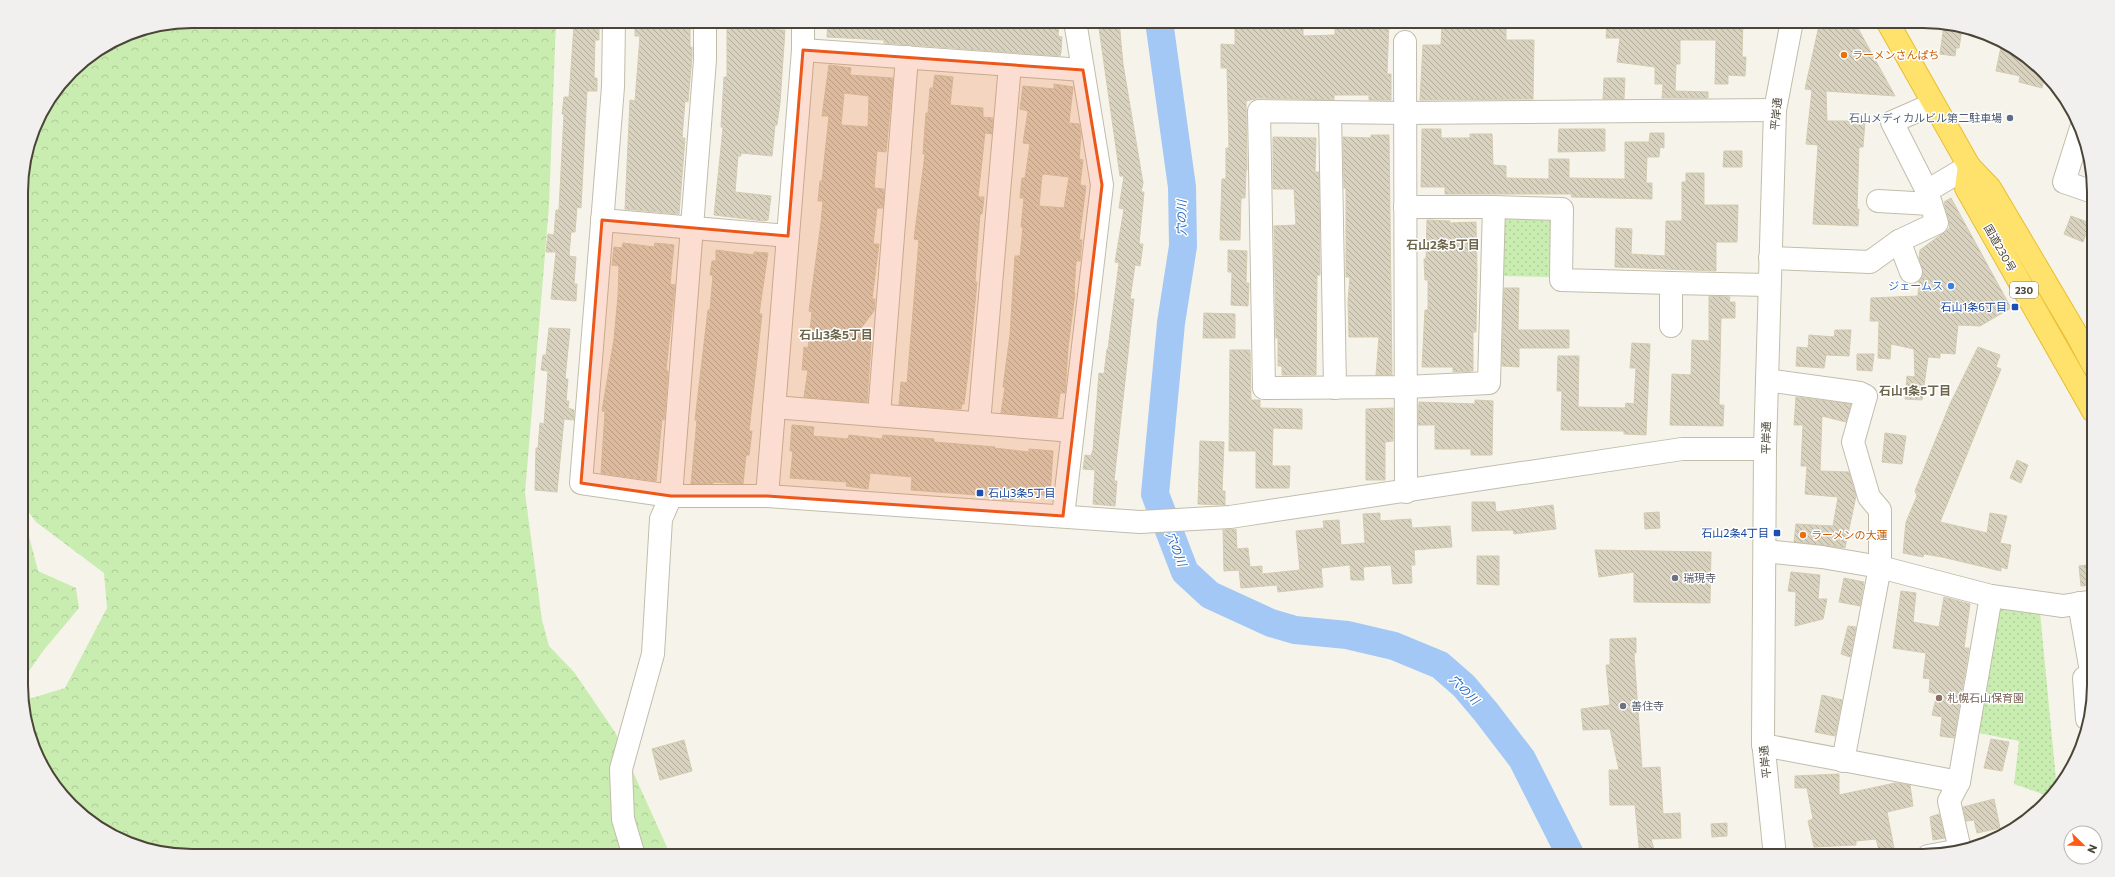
<svg xmlns="http://www.w3.org/2000/svg" width="2115" height="877" font-family="Commissioner,'Noto Sans JP',sans-serif">
	<defs>
		<pattern id="forest-crowns" width="20" height="18" patternUnits="userSpaceOnUse"><rect width="20" height="18" fill="#c9ecb0"/><path d="M2 6a3 3 0 1 1 6 0M12 15a3 3 0 1 1 6 0" fill="none" stroke="#aecc98"/></pattern>
		<pattern id="park-dots" width="8" height="8" patternUnits="userSpaceOnUse"><rect width="8" height="8" fill="#c9ecb0"/><path d="M2 2h.1M6 6h.1" fill="none" stroke="#aecc98" stroke-width="1.8" stroke-linecap="round"/></pattern>
		<pattern id="building-back-hatch" width="6" height="6" patternUnits="userSpaceOnUse"><rect width="6" height="6" fill="#d8d2be"/><path d="M-1 5l2 2M0 0l6 6M5-1l2 2" fill="none" stroke="#b1ac9b"/></pattern>
	</defs>
	<rect width="100%" height="100%" fill="#f6f4ea"/>
	<g fill="url(#forest-crowns)">
		<path d="M 192,21 L 556,21 L 549,206 L 525,493 L 542,620 L 549,646 L 574,672 L 615,732 L 671,856 L 192,856 L 127,843 L 88,821 L 57,789 L 34,751 L 22,707 L 22,701 L 65,688 L 107,608 L 104,573 L 36,522 L 22,503 L 21,181 L 39,116 L 79,64 L 127,34 Z"/>
		<path d="M 22,522 L 27,528 L 38,571 L 76,588 L 79,608 L 43,651 L 22,681 Z"/>
	</g>
	<g fill="url(#park-dots)">
		<path d="M 1500,216 L 1551,217 L 1550,277 L 1499,276 Z"/>
		<path d="M 2004,606 L 2040,612 L 2057,790 L 2051,797 L 2014,784 L 2019,741 L 1979,733 L 1999,610 Z"/>
	</g>
	<g fill="none" stroke-linecap="round" stroke-linejoin="round">
		<path stroke="#a3c8f5" stroke-width="28" d="M 1159,21 L 1182,187 L 1183,246 L 1171,323 L 1155,494 L 1185,572 L 1210,595 L 1271,623 L 1295,630 L 1347,635 L 1394,646 L 1440,665 L 1464,686 L 1486,712 L 1522,759 L 1571,856"/>
	</g>
	<g fill="url(#building-back-hatch)" stroke="#d4cbb1" fill-rule="evenodd">
		<path d="M 635,21 L 690,21 L 690,47 L 692,47 L 692,57 L 688,102 L 685,101 L 682,138 L 685,138 L 679,214 L 625,209 L 630,100 L 635,101 L 640,36 L 635,36 Z"/>
		<path d="M 727,21 L 746,21 L 746,25 L 779,25 L 779,30 L 785,30 L 780,103 L 777,125 L 775,125 L 772,156 L 741,153 L 741,156 L 738,156 L 735,192 L 771,196 L 768,220 L 764,221 L 714,215 L 723,128 L 721,127 L 724,77 L 727,77 Z"/>
		<path d="M 828,21 L 890,21 L 920,24 L 920,21 L 961,24 L 961,21 L 1059,21 L 1058,36 L 1062,37 L 1061,52 L 1060,56 L 884,43 L 884,40 L 827,37 Z"/>
		<path d="M 1098,21 L 1119,21 L 1123,64 L 1143,183 L 1141,192 L 1144,192 L 1139,244 L 1143,244 L 1140,266 L 1135,265 L 1130,299 L 1134,299 L 1114,481 L 1117,481 L 1115,506 L 1093,504 L 1095,470 L 1083,469 L 1085,455 L 1091,456 L 1093,450 L 1099,373 L 1104,374 L 1107,349 L 1108,349 L 1119,263 L 1115,262 L 1124,209 L 1119,208 L 1124,176 L 1120,176 Z"/>
		<path d="M 1235,21 L 1303,21 L 1303,36 L 1335,35 L 1335,21 L 1389,21 L 1387,74 L 1391,74 L 1391,100 L 1369,100 L 1369,95 L 1334,95 L 1334,100 L 1259,98 L 1246,101 L 1247,170 L 1246,170 L 1245,198 L 1241,198 L 1240,240 L 1220,240 L 1222,179 L 1226,179 L 1226,148 L 1229,148 L 1227,68 L 1221,68 L 1221,44 L 1235,45 Z"/>
		<path d="M 1442,21 L 1506,21 L 1506,40 L 1534,40 L 1533,99 L 1420,100 L 1423,45 L 1441,45 Z"/>
		<path d="M 1607,21 L 1743,21 L 1742,57 L 1746,57 L 1745,76 L 1728,75 L 1728,84 L 1715,84 L 1716,40 L 1680,40 L 1680,64 L 1676,64 L 1675,91 L 1708,92 L 1708,98 L 1662,98 L 1663,84 L 1655,84 L 1655,67 L 1617,62 L 1620,38 L 1606,38 Z"/>
		<path d="M 1820,21 L 1854,21 L 1895,96 L 1826,91 L 1827,121 L 1865,121 L 1863,147 L 1859,147 L 1857,209 L 1859,209 L 1858,226 L 1813,224 L 1818,145 L 1806,144 L 1812,90 L 1805,89 Z"/>
		<path d="M 574,25 L 599,25 L 599,40 L 595,40 L 594,78 L 597,78 L 597,91 L 587,91 L 581,208 L 577,207 L 575,232 L 571,232 L 569,256 L 576,257 L 574,284 L 577,284 L 576,301 L 551,299 L 556,252 L 546,252 L 548,234 L 554,235 L 556,210 L 559,210 L 564,114 L 562,114 L 564,97 L 569,97 Z"/>
		<path d="M 1944,25 L 1962,29 L 1959,48 L 1956,48 L 1955,56 L 1940,54 Z"/>
		<path d="M 2002,42 L 2018,51 L 2017,56 L 2030,59 L 2045,75 L 2042,88 L 2019,82 L 2020,76 L 1996,71 Z"/>
		<path d="M 829,65 L 851,68 L 850,75 L 893,78 L 886,152 L 877,151 L 874,188 L 884,189 L 883,208 L 877,208 L 873,244 L 879,244 L 872,299 L 875,299 L 874,311 L 861,328 L 872,329 L 867,402 L 804,397 L 808,370 L 802,370 L 804,347 L 808,348 L 812,312 L 809,311 L 821,223 L 823,201 L 818,201 L 820,181 L 822,181 L 829,116 L 822,116 ZM 844,93 L 869,96 L 868,127 L 841,125 Z"/>
		<path d="M 935,75 L 953,77 L 950,105 L 983,108 L 983,117 L 993,118 L 992,134 L 985,133 L 978,197 L 984,197 L 982,214 L 980,214 L 977,254 L 975,282 L 977,282 L 969,365 L 964,404 L 962,404 L 961,409 L 899,405 L 901,382 L 907,383 L 919,240 L 914,239 L 925,154 L 923,154 L 926,113 L 928,113 L 930,88 L 933,88 Z"/>
		<path d="M 1604,78 L 1625,78 L 1624,99 L 1603,99 Z"/>
		<path d="M 1054,84 L 1073,87 L 1069,123 L 1079,124 L 1081,135 L 1079,159 L 1083,160 L 1080,185 L 1086,186 L 1079,240 L 1082,240 L 1080,261 L 1076,261 L 1074,293 L 1075,293 L 1068,348 L 1065,393 L 1060,393 L 1057,417 L 1001,413 L 1005,387 L 1003,387 L 1010,335 L 1015,256 L 1020,256 L 1023,227 L 1021,227 L 1024,198 L 1020,198 L 1022,178 L 1025,178 L 1030,144 L 1023,143 L 1028,111 L 1020,109 L 1023,86 L 1054,89 ZM 1044,174 L 1069,177 L 1064,208 L 1039,206 L 1042,175 Z"/>
		<path d="M 1422,129 L 1441,129 L 1441,138 L 1470,138 L 1470,134 L 1492,134 L 1493,165 L 1506,166 L 1506,178 L 1549,179 L 1549,159 L 1569,159 L 1569,178 L 1625,179 L 1625,142 L 1649,142 L 1650,133 L 1664,133 L 1664,148 L 1660,147 L 1659,157 L 1647,157 L 1646,183 L 1652,183 L 1652,199 L 1571,197 L 1572,194 L 1445,194 L 1445,187 L 1421,187 Z"/>
		<path d="M 1559,129 L 1605,129 L 1605,151 L 1558,152 Z"/>
		<path d="M 1371,135 L 1389,135 L 1392,375 L 1376,375 L 1379,337 L 1349,337 L 1348,301 L 1350,277 L 1346,277 L 1346,188 L 1344,188 L 1343,137 L 1371,138 Z"/>
		<path d="M 1273,137 L 1316,138 L 1315,172 L 1319,172 L 1320,275 L 1317,275 L 1316,375 L 1282,375 L 1282,366 L 1278,366 L 1278,338 L 1276,338 L 1274,226 L 1296,225 L 1294,189 L 1273,189 Z"/>
		<path d="M 1724,151 L 1742,151 L 1742,167 L 1723,167 Z"/>
		<path d="M 1686,173 L 1704,173 L 1704,205 L 1738,205 L 1737,242 L 1716,242 L 1716,271 L 1615,267 L 1616,228 L 1632,229 L 1631,254 L 1665,256 L 1666,221 L 1682,221 L 1682,182 L 1686,182 Z"/>
		<path d="M 1951,198 L 2011,308 L 1980,326 L 1958,325 L 1955,354 L 1940,353 L 1940,358 L 1928,357 L 1922,400 L 1905,399 L 1907,376 L 1915,377 L 1914,349 L 1891,344 L 1890,359 L 1878,358 L 1879,321 L 1870,321 L 1871,298 L 1918,296 L 1919,281 L 1923,274 L 1919,259 L 1920,250 L 1950,228 L 1944,202 Z"/>
		<path d="M 2071,216 L 2090,223 L 2083,242 L 2064,234 Z"/>
		<path d="M 1427,220 L 1450,221 L 1449,223 L 1476,222 L 1477,271 L 1476,332 L 1473,332 L 1473,371 L 1453,372 L 1453,367 L 1422,367 L 1425,310 L 1428,310 L 1428,280 L 1425,280 L 1424,259 L 1426,259 Z"/>
		<path d="M 623,243 L 654,247 L 655,243 L 674,245 L 670,284 L 675,285 L 666,370 L 668,371 L 665,410 L 664,420 L 662,419 L 656,481 L 601,473 L 605,412 L 602,411 L 614,339 L 618,296 L 619,266 L 612,265 L 614,247 L 622,248 Z"/>
		<path d="M 716,250 L 754,255 L 754,252 L 768,253 L 759,314 L 762,314 L 749,431 L 752,431 L 749,455 L 746,455 L 743,484 L 713,482 L 713,484 L 691,484 L 697,420 L 695,420 L 708,310 L 710,310 L 713,275 L 710,275 L 712,261 L 716,261 Z"/>
		<path d="M 1228,250 L 1247,251 L 1246,283 L 1249,283 L 1248,306 L 1231,305 L 1232,272 L 1228,272 Z"/>
		<path d="M 1504,288 L 1519,288 L 1518,330 L 1569,330 L 1569,348 L 1519,348 L 1519,367 L 1502,366 Z"/>
		<path d="M 1709,296 L 1730,297 L 1729,302 L 1735,302 L 1735,318 L 1721,318 L 1719,405 L 1724,405 L 1723,426 L 1670,425 L 1672,374 L 1691,375 L 1692,340 L 1709,341 Z"/>
		<path d="M 1204,313 L 1235,314 L 1235,338 L 1203,338 Z"/>
		<path d="M 549,328 L 570,329 L 565,379 L 568,379 L 566,401 L 569,401 L 568,408 L 574,410 L 574,420 L 564,419 L 557,492 L 535,490 L 536,448 L 538,448 L 540,423 L 544,424 L 548,371 L 541,370 L 543,355 L 546,355 Z"/>
		<path d="M 1835,330 L 1851,330 L 1849,356 L 1826,355 L 1824,368 L 1796,366 L 1797,347 L 1808,348 L 1809,335 L 1834,337 Z"/>
		<path d="M 1632,343 L 1650,344 L 1646,435 L 1624,434 L 1624,431 L 1561,430 L 1562,391 L 1557,391 L 1558,356 L 1579,356 L 1578,407 L 1625,408 L 1626,403 L 1634,404 L 1636,368 L 1630,368 Z"/>
		<path d="M 1978,347 L 2000,355 L 1996,367 L 2001,369 L 1940,522 L 1987,533 L 1990,513 L 2007,516 L 2000,543 L 2011,545 L 2007,569 L 2001,567 L 2001,571 L 1942,557 L 1924,554 L 1923,557 L 1903,553 L 1906,522 L 1917,496 L 1915,491 L 1950,404 Z"/>
		<path d="M 1230,350 L 1250,350 L 1251,400 L 1260,400 L 1260,408 L 1302,409 L 1302,429 L 1273,428 L 1272,466 L 1290,466 L 1289,488 L 1256,488 L 1256,451 L 1229,451 Z"/>
		<path d="M 1857,354 L 1874,354 L 1872,371 L 1857,370 Z"/>
		<path d="M 1796,397 L 1851,404 L 1846,422 L 1822,416 L 1820,471 L 1849,472 L 1856,496 L 1845,548 L 1794,542 L 1796,524 L 1833,526 L 1838,497 L 1805,494 L 1807,466 L 1801,466 L 1803,425 L 1794,425 Z"/>
		<path d="M 1475,400 L 1493,401 L 1492,455 L 1471,455 L 1471,449 L 1435,449 L 1435,425 L 1418,425 L 1419,402 L 1475,404 Z"/>
		<path d="M 1393,408 L 1393,441 L 1385,442 L 1385,480 L 1366,480 L 1366,409 Z"/>
		<path d="M 792,425 L 814,427 L 813,436 L 848,439 L 849,435 L 882,439 L 883,435 L 934,439 L 934,442 L 995,447 L 994,448 L 1029,452 L 1029,449 L 1053,451 L 1050,496 L 1014,491 L 1013,500 L 990,498 L 990,496 L 911,490 L 912,477 L 870,473 L 868,489 L 846,486 L 847,482 L 790,478 L 793,451 L 790,451 Z"/>
		<path d="M 1885,433 L 1906,436 L 1902,464 L 1882,462 Z"/>
		<path d="M 1200,441 L 1224,442 L 1222,491 L 1225,491 L 1225,505 L 1198,504 Z"/>
		<path d="M 2017,460 L 2028,465 L 2021,483 L 2010,478 Z"/>
		<path d="M 1472,502 L 1495,502 L 1496,512 L 1553,505 L 1556,529 L 1514,534 L 1513,530 L 1472,531 Z"/>
		<path d="M 1659,512 L 1660,528 L 1645,529 L 1644,513 Z"/>
		<path d="M 1380,513 L 1380,521 L 1411,519 L 1412,528 L 1450,526 L 1452,547 L 1414,550 L 1415,565 L 1411,565 L 1412,583 L 1393,584 L 1391,565 L 1363,567 L 1364,580 L 1351,580 L 1350,565 L 1321,568 L 1323,587 L 1278,592 L 1277,585 L 1241,588 L 1239,570 L 1224,571 L 1223,530 L 1236,529 L 1237,549 L 1248,548 L 1250,567 L 1262,566 L 1262,574 L 1300,570 L 1296,531 L 1324,528 L 1323,521 L 1339,520 L 1341,545 L 1365,543 L 1363,514 Z"/>
		<path d="M 1595,550 L 1711,552 L 1710,603 L 1634,602 L 1634,572 L 1599,577 Z"/>
		<path d="M 1477,556 L 1499,556 L 1499,585 L 1477,584 Z"/>
		<path d="M 2094,564 L 2094,585 L 2081,586 L 2079,566 Z"/>
		<path d="M 1791,572 L 1820,575 L 1818,599 L 1827,599 L 1823,619 L 1795,626 L 1796,592 L 1788,591 Z"/>
		<path d="M 1844,578 L 1864,582 L 1860,606 L 1839,602 Z"/>
		<path d="M 1901,591 L 1916,593 L 1913,622 L 1939,627 L 1944,597 L 1970,604 L 1964,648 L 1969,648 L 1954,738 L 1940,736 L 1942,717 L 1932,715 L 1937,694 L 1929,692 L 1930,679 L 1923,678 L 1926,653 L 1893,648 Z"/>
		<path d="M 1848,626 L 1856,627 L 1850,657 L 1841,654 Z"/>
		<path d="M 1636,638 L 1636,653 L 1634,653 L 1642,768 L 1660,767 L 1663,814 L 1680,813 L 1681,838 L 1651,839 L 1656,856 L 1640,856 L 1635,805 L 1610,805 L 1609,770 L 1619,770 L 1610,729 L 1583,730 L 1581,709 L 1610,705 L 1606,665 L 1610,665 L 1610,639 Z"/>
		<path d="M 1822,695 L 1842,700 L 1835,736 L 1815,732 Z"/>
		<path d="M 1991,739 L 2009,742 L 2002,771 L 1984,768 Z"/>
		<path d="M 684,740 L 692,771 L 660,780 L 652,749 Z"/>
		<path d="M 1839,774 L 1839,795 L 1895,783 L 1910,785 L 1913,806 L 1887,812 L 1894,848 L 1879,850 L 1876,839 L 1856,841 L 1856,845 L 1814,847 L 1808,821 L 1813,819 L 1807,788 L 1795,788 L 1795,776 Z"/>
		<path d="M 1994,799 L 2000,828 L 1977,833 L 1974,820 L 1966,821 L 1963,807 Z"/>
		<path d="M 1939,814 L 1945,838 L 1933,840 L 1930,817 Z"/>
		<path d="M 1727,823 L 1727,836 L 1712,837 L 1711,824 Z"/>
	</g>
	<g fill="none" stroke-linecap="round" stroke-linejoin="round">
		<defs>
			<g id="minor">
				<path d="M 614,21 L 613,87 L 581,483 L 671,496 L 767,496 L 1140,522 L 1230,517 L 1682,449 L 1765,449"/>
				<path d="M 1405,42 L 1406,492"/>
				<path d="M 803,50 L 1083,70"/>
				<path d="M 1330,112 L 1335,388"/>
				<path d="M 2081,128 L 2064,182 L 2093,192"/>
				<path d="M 1927,191 L 1892,122 L 1933,104"/>
				<path d="M 1878,201 L 1931,204"/>
				<path d="M 1405,207 L 1494,207 L 1489,383 L 1406,387 L 1264,388 L 1259,111 L 1405,113 L 1775,110"/>
				<path d="M 1494,207 L 1562,209 L 1561,280 L 1671,283"/>
				<path d="M 602,220 L 788,236"/>
				<path d="M 1899,241 L 1911,272"/>
				<path d="M 1770,258 L 1870,262 L 1899,241 L 1937,223 L 1927,191 L 1969,166"/>
				<path d="M 1671,326 L 1671,283 L 1769,285"/>
				<path d="M 774,407 L 1073,431"/>
				<path d="M 879,415 L 907,57"/>
				<path d="M 979,423 L 1010,65"/>
				<path d="M 767,496 L 803,50 L 803,21"/>
				<path d="M 1063,516 L 1102,185 L 1075,21"/>
				<path d="M 1765,551 L 1822,557 L 1880,567 L 1880,510 L 1869,497 L 1853,442 L 1866,396 L 1860,393 L 1767,380"/>
				<path d="M 2079,603 L 2092,677"/>
				<path d="M 2087,719 L 2084,678 L 2094,677"/>
				<path d="M 1763,745 L 1959,782"/>
				<path d="M 1843,761 L 1880,567 L 1991,596 L 2063,606 L 2094,601"/>
				<path d="M 1960,850 L 1949,801 L 1959,782 L 1991,596"/>
				<path d="M 634,856 L 623,819 L 621,769 L 653,654 L 661,519 L 671,496 L 705,60 L 705,21"/>
				<path d="M 1775,856 L 1763,741 L 1765,449 L 1775,110 L 1792,21"/>
				<path d="M 1928,856 L 1960,850"/>
			</g>
			<g id="highway">
				<path d="M 1887,21 L 1969,166 L 1990,188 L 2077,335 L 2093,365"/>
				<path d="M 1969,166 L 1966,188 L 2093,411"/>
			</g>
		</defs>
		<use href="#minor" stroke="#c2bdab" stroke-width="24"/>
		<use href="#highway" stroke="#e8be31" stroke-width="24"/>
		<use href="#minor" stroke="#fff" stroke-width="22"/>
		<use href="#highway" stroke="#ffe26b" stroke-width="22"/>
	</g>
	<path fill="#ed581a" fill-opacity="0.2" stroke="#ed581a" stroke-width="3" stroke-linejoin="round" d="M 803,50 L 1083,70 L 1102,185 L 1063,516 L 767,496 L 671,496 L 581,483 L 602,220 L 788,236 Z"/>
	<g fill="#e8710a" stroke="#fff" stroke-width="1.5">
		<circle cx="1844" cy="55" r="4"/>
		<circle cx="1803" cy="535" r="4"/>
	</g>
	<circle fill="#5c6f8a" stroke="#fff" stroke-width="1.5" cx="2010" cy="118" r="4"/>
	<circle fill="#3f7fe0" stroke="#fff" stroke-width="1.5" cx="1951" cy="286" r="4"/>
	<g fill="#1a4fb4" stroke="#fff" stroke-width="1.5">
		<rect x="2011" y="303" width="8" height="8" rx="2"/>
		<rect x="976" y="489" width="8" height="8" rx="2"/>
		<rect x="1773" y="529" width="8" height="8" rx="2"/>
	</g>
	<g fill="#6b7280" stroke="#fff" stroke-width="1.5">
		<circle cx="1675" cy="578" r="4"/>
		<circle cx="1623" cy="706" r="4"/>
	</g>
	<circle fill="#8d6e63" stroke="#fff" stroke-width="1.5" cx="1939" cy="698" r="4"/>
	<g text-anchor="middle" stroke-width="3" stroke-linejoin="round" paint-order="stroke">
		<rect fill="#fff" stroke="#807d73" stroke-width="1" x="2010" y="282" width="28" height="16" rx="3"/>
		<g font-size="10" font-weight="bold" fill="#4a4537">
			<text x="2024" y="294">230</text>
		</g>
		<g font-size="11" fill="#c56008" stroke="#fff" text-anchor="start">
			<text x="1852" y="59">ラーメンさんぱち</text>
			<text x="1811" y="539">ラーメンの大蓮</text>
		</g>
		<g font-size="11" fill="#4a4537" stroke="#fff">
			<text transform="translate(1776 114) rotate(-84)" y="4">平岸通</text>
			<text transform="translate(2000 248) rotate(60)" y="4">国道230号</text>
			<text transform="translate(1766 438) rotate(-89)" y="4">平岸通</text>
			<text transform="translate(1765 762) rotate(-96)" y="4">平岸通</text>
		</g>
		<g font-size="11" fill="#4e5e75" stroke="#fff" text-anchor="end">
			<text x="2002" y="122">石山メディカルビル第二駐車場</text>
		</g>
		<g font-size="11" fill="#366cbe" stroke="#fff" text-anchor="end">
			<text x="1943" y="290">ジェームス</text>
		</g>
		<g font-size="11" fill="#164399" stroke="#fff" text-anchor="end">
			<text x="2007" y="311">石山1条6丁目</text>
			<text x="988" y="497" text-anchor="start">石山3条5丁目</text>
			<text x="1769" y="537">石山2条4丁目</text>
		</g>
		<g font-size="11" fill="#5b616d" stroke="#fff" text-anchor="start">
			<text x="1683" y="582">瑞現寺</text>
			<text x="1631" y="710">善住寺</text>
		</g>
		<g font-size="11" fill="#785e54" stroke="#fff" text-anchor="start">
			<text x="1947" y="702">札幌石山保育園</text>
		</g>
		<g font-size="12" font-style="italic" fill="#286abf" stroke="#fff">
			<text transform="translate(1182 218) rotate(-90)" y="4">穴の川</text>
			<text transform="translate(1176 549) rotate(69)" y="4">穴の川</text>
			<text transform="translate(1464 690) rotate(45)" y="4">穴の川</text>
		</g>
		<g font-size="12" font-weight="bold" fill="#6e654d" stroke="#fff">
			<text x="1443" y="249">石山2条5丁目</text>
			<text x="836" y="339">石山3条5丁目</text>
			<text x="1915" y="395">石山1条5丁目</text>
		</g>
	</g>
	<path d="M0 0H2115V877H0ZM192 28H1923A164 164 0 0 1 2087 192V685A164 164 0 0 1 1923 849H192A164 164 0 0 1 28 685V192A164 164 0 0 1 192 28Z" fill="#f1f0ef" fill-rule="evenodd"/>
	<path fill="none" stroke="#4a4537" stroke-width="2" d="M192 28H1923A164 164 0 0 1 2087 192V685A164 164 0 0 1 1923 849H192A164 164 0 0 1 28 685V192A164 164 0 0 1 192 28Z"/>
	<g transform="translate(2083 845) rotate(113)"><circle r="19" fill="#ffffff" stroke="#b7b5af"/>
	<path d="M0-3L7 15L0 10L-7 15Z" fill="#ff5a17"/>
	<text y="-6" font-size="11" font-weight="bold" text-anchor="middle" fill="#4a4537">N</text>
	</g>
</svg>
